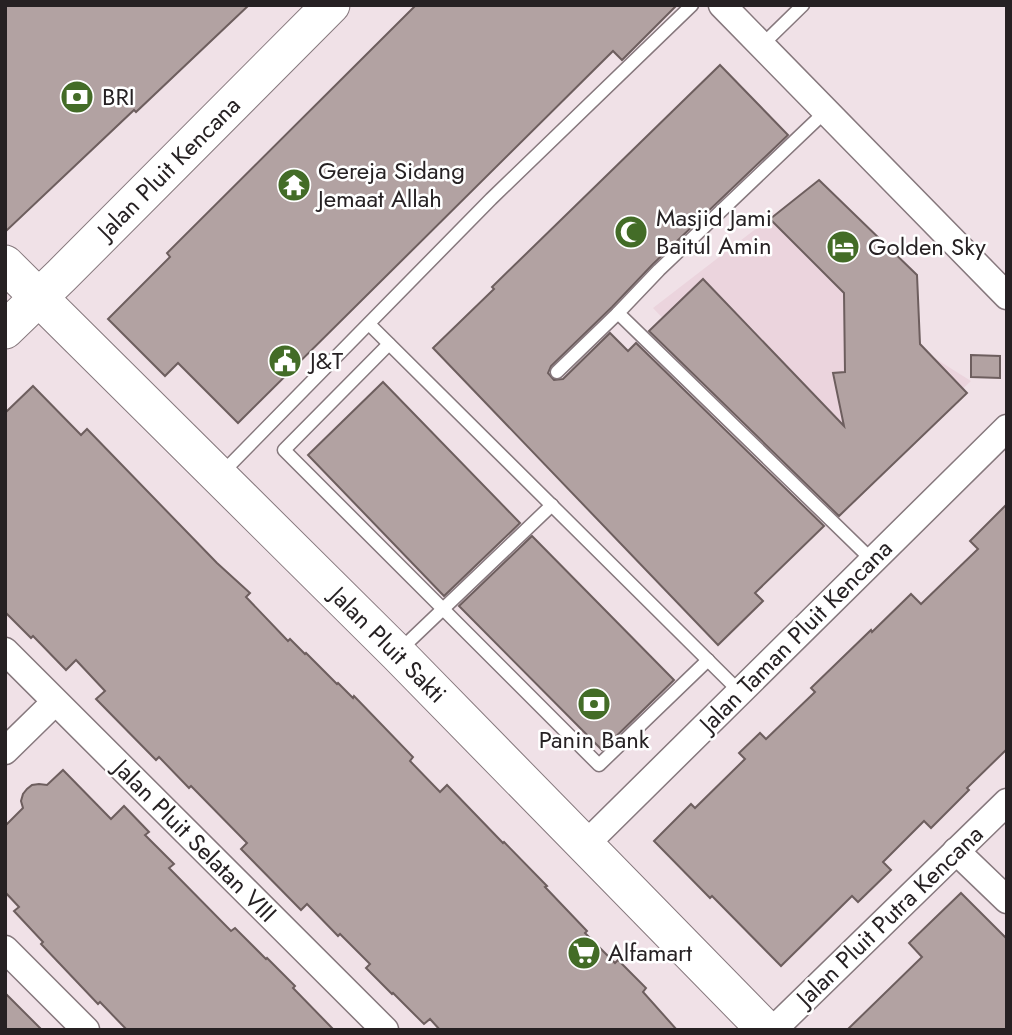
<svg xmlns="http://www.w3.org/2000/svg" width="1012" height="1035" font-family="Jost,sans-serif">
	<rect width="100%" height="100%" fill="#f0e1e7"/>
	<path fill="#ebd4dd" d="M 819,180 L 917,275 L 920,349 L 971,381 L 840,504 L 653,308 Z"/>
	<g fill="#b2a2a2" stroke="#6d5e5e" stroke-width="2">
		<path d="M 5,5 L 249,5 L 136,112 L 134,110 L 5,232 Z"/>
		<path d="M 416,5 L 677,5 L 622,60 L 613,51 L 238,423 L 178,363 L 165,376 L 108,319 L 170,257 L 167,253 Z"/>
		<path d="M 720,65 L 788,135 L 653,264 L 612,307 L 551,366 L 548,373 L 554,380 L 563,379 L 610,333 L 628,351 L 636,343 L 824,526 L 755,593 L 763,601 L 718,645 L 433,348 L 494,289 L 492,287 Z"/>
		<path d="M 819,180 L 917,275 L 920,344 L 967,393 L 839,516 L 649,331 L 703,279 L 844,426 L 833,373 L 845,372 L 844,293 L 770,219 Z"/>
		<path d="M 971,355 L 1000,356 L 1000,378 L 971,377 Z"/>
		<path d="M 383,382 L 520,523 L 444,596 L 308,455 Z"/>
		<path d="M 33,386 L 81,435 L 87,429 L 217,563 L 250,593 L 246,597 L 288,641 L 290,639 L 305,654 L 306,653 L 337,684 L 338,683 L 353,698 L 354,696 L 413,757 L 410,761 L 440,792 L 447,785 L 503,843 L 504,842 L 547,886 L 545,887 L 587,931 L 585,933 L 615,963 L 618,960 L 646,988 L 643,992 L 677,1030 L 440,1030 L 430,1019 L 424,1024 L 393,993 L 392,994 L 366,968 L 370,964 L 340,934 L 338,936 L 307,904 L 301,910 L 241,849 L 247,843 L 191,786 L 189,788 L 159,757 L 156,760 L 96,699 L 105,691 L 76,660 L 66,670 L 33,636 L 31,638 L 5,612 L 5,413 Z"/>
		<path d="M 1007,504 L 1007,749 L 967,788 L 969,790 L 931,828 L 924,821 L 883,862 L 891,870 L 858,902 L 852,896 L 781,966 L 712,896 L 710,898 L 654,841 L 691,804 L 695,808 L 745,759 L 739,753 L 760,733 L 766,739 L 815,692 L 811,688 L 871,630 L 872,632 L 911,594 L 921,604 L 978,549 L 970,541 Z"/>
		<path d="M 532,536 L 674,680 L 602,750 L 459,606 Z"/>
		<path d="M 63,770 L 111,819 L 124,806 L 149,832 L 145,835 L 174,864 L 169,868 L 231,931 L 235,928 L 266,959 L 267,958 L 295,986 L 293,988 L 334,1030 L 127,1030 L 100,1002 L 98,1004 L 41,944 L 43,942 L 14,911 L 19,907 L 5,892 L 5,826 L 23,808 L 21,801 L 23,794 L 27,789 L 32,785 L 39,784 L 47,785 Z"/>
		<path d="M 961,893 L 1007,939 L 1007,1030 L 847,1030 L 922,957 L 909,943 Z"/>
		<path d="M 5,993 L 42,1030 L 5,1030 Z"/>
	</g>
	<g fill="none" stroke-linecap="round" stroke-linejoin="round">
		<defs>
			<g id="lane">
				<path d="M 761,46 L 803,5"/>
				<path d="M 826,111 L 659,270 L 618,313 L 873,561"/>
				<path d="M 369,324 L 740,692"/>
				<path d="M 389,344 L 284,450 L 599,765 L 708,660"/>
				<path d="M 557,372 L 618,313"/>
				<path d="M 221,474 L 491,199 L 692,5"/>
				<path d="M 400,650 L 552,505"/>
			</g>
			<g id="street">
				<path d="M 722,5 L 1007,296"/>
				<path d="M 5,651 L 385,1030"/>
				<path d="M 5,751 L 55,702"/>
				<path d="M 585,845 L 1007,428"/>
				<path d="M 956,851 L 1007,900"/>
				<path d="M 5,949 L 86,1030"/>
				<path d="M 773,1030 L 1007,802"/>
			</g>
			<g id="secondary">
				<path d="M 5,264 L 397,653 L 766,1030"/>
				<path d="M 5,330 L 61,276 L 331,5"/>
			</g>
		</defs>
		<use href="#lane" stroke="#86787d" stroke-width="15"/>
		<use href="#street" stroke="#86787d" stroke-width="29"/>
		<use href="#secondary" stroke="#86787d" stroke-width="39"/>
		<use href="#lane" stroke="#fff" stroke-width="12"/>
		<use href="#street" stroke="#fff" stroke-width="26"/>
		<use href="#secondary" stroke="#fff" stroke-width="37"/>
	</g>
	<defs>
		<symbol id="bank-disc" viewBox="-11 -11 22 22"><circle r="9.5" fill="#436c27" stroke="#fff"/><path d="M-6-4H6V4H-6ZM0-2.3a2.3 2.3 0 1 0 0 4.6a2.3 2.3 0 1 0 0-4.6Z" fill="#fff"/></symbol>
		<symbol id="temple-disc" viewBox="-11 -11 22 22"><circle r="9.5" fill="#436c27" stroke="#fff"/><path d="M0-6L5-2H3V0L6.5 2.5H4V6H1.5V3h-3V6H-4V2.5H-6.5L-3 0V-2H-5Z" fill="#fff"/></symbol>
		<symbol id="mosque-disc" viewBox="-11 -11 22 22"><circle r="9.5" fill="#436c27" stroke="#fff"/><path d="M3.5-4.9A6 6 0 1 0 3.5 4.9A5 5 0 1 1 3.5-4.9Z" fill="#fff"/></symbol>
		<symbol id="hotel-disc" viewBox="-11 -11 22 22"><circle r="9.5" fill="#436c27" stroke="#fff"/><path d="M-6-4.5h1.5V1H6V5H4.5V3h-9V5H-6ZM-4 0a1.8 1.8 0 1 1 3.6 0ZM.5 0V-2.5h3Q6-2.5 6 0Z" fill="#fff"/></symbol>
		<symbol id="civic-disc" viewBox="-11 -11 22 22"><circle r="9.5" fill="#436c27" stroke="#fff"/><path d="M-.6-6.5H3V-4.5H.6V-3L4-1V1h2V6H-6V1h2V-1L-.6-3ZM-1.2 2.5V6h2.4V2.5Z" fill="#fff"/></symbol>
		<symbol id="supermarket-disc" viewBox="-11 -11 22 22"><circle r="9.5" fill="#436c27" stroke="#fff"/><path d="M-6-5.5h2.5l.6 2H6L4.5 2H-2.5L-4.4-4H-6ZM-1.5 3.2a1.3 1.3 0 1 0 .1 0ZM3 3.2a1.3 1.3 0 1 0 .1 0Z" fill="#fff"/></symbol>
	</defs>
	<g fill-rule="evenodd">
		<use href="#bank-disc" x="58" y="78" width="38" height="38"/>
		<use href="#temple-disc" x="275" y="166" width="38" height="38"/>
		<use href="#mosque-disc" x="612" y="213" width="38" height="38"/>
		<use href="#hotel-disc" x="824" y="228" width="38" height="38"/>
		<use href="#civic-disc" x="266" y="342" width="38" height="38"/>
		<use href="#bank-disc" x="575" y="685" width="38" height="38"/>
		<use href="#supermarket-disc" x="565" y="934" width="38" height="38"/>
	</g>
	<g text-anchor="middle" stroke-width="5" stroke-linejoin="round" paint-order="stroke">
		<g font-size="24" fill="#262123" stroke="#fff" text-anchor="start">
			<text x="102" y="105">BRI</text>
			<text x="318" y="179">Gereja Sidang<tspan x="318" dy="28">Jemaat Allah</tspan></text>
			<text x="656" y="226">Masjid Jami<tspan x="656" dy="28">Baitul Amin</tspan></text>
			<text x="868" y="255">Golden Sky</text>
			<text x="310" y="369">J&amp;T</text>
			<text x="594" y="748" text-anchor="middle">Panin Bank</text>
			<text x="608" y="961">Alfamart</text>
		</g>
		<g font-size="24" fill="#262123" stroke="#fff">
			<text transform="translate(169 168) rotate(-45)" y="8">Jalan Pluit Kencana</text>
			<text transform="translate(796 636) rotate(-45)" y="8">Jalan Taman Pluit Kencana</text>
			<text transform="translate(388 645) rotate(45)" y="8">Jalan Pluit Sakti</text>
			<text transform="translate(195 841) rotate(45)" y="8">Jalan Pluit Selatan VIII</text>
			<text transform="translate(890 916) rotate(-44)" y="8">Jalan Pluit Putra Kencana</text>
		</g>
	</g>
	<rect width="1012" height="1035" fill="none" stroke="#262123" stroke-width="14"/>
</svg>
